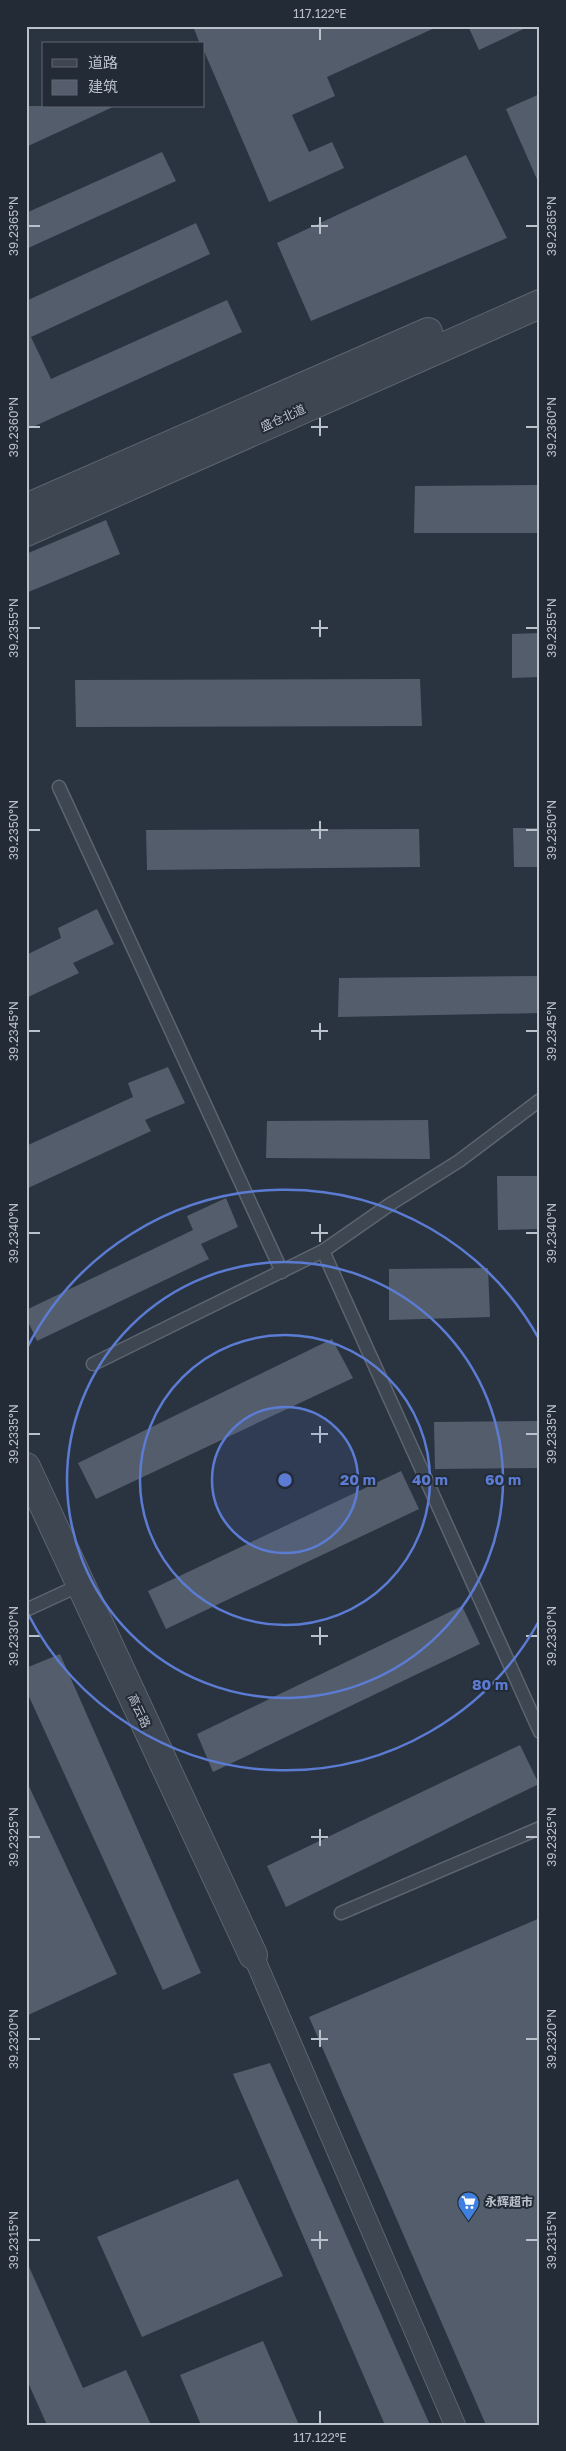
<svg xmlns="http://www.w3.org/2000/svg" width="566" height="2451" font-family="'Golos Text','Noto Sans SC',sans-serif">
	<rect width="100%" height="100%" fill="#2a3441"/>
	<g fill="#545d6c">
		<path d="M 193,26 L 439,26 L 327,77 L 335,96 L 292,115 L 309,152 L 332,142 L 344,168 L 269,202 L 204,51 L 204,44 L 200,44 Z"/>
		<path d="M 468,26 L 530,26 L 479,50 Z"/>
		<path d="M 540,94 L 540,186 L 506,109 Z"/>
		<path d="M 26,106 L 115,106 L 26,147 Z"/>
		<path d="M 162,152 L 176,181 L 26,249 L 26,213 Z"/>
		<path d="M 466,155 L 507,238 L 311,321 L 277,243 Z"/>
		<path d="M 196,223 L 210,254 L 31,337 L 51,379 L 227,300 L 242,332 L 26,430 L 26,301 Z"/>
		<path d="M 540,485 L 540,533 L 414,533 L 415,486 Z"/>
		<path d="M 106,520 L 120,554 L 26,593 L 26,554 Z"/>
		<path d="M 540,633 L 540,677 L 512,678 L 512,634 Z"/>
		<path d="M 420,679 L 422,726 L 76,727 L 75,680 Z"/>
		<path d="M 513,828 L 540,828 L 540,867 L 514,867 Z"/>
		<path d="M 419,829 L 420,867 L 147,870 L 146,830 Z"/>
		<path d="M 97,909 L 114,944 L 73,963 L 79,973 L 26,998 L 26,955 L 61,938 L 58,928 Z"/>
		<path d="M 540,976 L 540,1013 L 338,1017 L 339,978 Z"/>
		<path d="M 168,1067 L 185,1103 L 145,1120 L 151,1131 L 26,1189 L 26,1146 L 133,1097 L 128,1083 Z"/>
		<path d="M 428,1120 L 430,1159 L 266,1158 L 267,1121 Z"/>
		<path d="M 497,1176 L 540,1176 L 540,1229 L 498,1230 Z"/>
		<path d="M 226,1198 L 238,1227 L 201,1244 L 209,1259 L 37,1341 L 26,1317 L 26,1310 L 193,1230 L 187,1216 Z"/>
		<path d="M 488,1268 L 490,1317 L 389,1320 L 389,1269 Z"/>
		<path d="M 332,1339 L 353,1378 L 96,1499 L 78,1463 Z"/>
		<path d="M 540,1421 L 540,1468 L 435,1469 L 434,1422 Z"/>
		<path d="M 401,1471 L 419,1509 L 166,1629 L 148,1591 Z"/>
		<path d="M 462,1606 L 480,1644 L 213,1772 L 197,1734 Z"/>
		<path d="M 60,1654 L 201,1973 L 163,1990 L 26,1690 L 26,1668 Z"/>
		<path d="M 520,1745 L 539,1784 L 286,1907 L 267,1866 Z"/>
		<path d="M 26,1780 L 117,1974 L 26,2016 Z"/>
		<path d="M 540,1918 L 540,2425 L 486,2425 L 309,2017 Z"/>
		<path d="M 270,2063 L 430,2425 L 385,2425 L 233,2074 Z"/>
		<path d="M 238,2179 L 283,2276 L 142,2337 L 97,2237 Z"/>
		<path d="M 26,2260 L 83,2388 L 126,2370 L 151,2425 L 47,2425 L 26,2378 Z"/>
		<path d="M 263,2341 L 299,2425 L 201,2425 L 180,2375 Z"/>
	</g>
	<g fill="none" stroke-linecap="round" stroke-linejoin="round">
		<defs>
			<g id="service">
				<path d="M 59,787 L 282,1272"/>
				<path d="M 323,1251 L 540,1732"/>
				<path d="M 93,1364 L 323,1251 L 392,1203 L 459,1161 L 540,1100"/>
				<path d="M 26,1610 L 80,1585"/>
				<path d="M 341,1913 L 540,1828"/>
			</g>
			<path id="pedestrian" d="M 253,1955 L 455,2425"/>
			<g id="tertiary">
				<path d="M 26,508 L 428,332"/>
				<path d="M 26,532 L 540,304"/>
				<path d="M 26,1467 L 253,1955"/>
			</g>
		</defs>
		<use href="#service" stroke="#5c646f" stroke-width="15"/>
		<use href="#pedestrian" stroke="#5c646f" stroke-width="22"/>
		<use href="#tertiary" stroke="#5c646f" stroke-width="30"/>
		<use href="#service" stroke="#3e4651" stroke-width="12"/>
		<use href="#pedestrian" stroke="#3e4651" stroke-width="20"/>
		<use href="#tertiary" stroke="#3e4651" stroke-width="28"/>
	</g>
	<path fill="none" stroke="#bbc1cb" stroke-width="2" d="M 320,28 L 320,40M 320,217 L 320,234M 28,226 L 40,226M 311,226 L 328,226M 526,226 L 538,226M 320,418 L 320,436M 28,427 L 40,427M 311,427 L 328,427M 526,427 L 538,427M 320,620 L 320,637M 28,628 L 40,628M 311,628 L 328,628M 526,628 L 538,628M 320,821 L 320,839M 28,830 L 40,830M 311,830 L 328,830M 526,830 L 538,830M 320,1023 L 320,1040M 28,1031 L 40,1031M 311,1031 L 328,1031M 526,1031 L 538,1031M 320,1224 L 320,1242M 28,1233 L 40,1233M 311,1233 L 328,1233M 526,1233 L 538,1233M 320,1426 L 320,1443M 28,1434 L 40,1434M 311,1434 L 328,1434M 526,1434 L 538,1434M 320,1627 L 320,1645M 28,1636 L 40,1636M 311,1636 L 328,1636M 526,1636 L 538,1636M 320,1829 L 320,1846M 28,1837 L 40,1837M 311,1837 L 328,1837M 526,1837 L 538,1837M 320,2030 L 320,2047M 28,2039 L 40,2039M 311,2039 L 328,2039M 526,2039 L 538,2039M 320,2231 L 320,2249M 28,2240 L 40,2240M 311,2240 L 328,2240M 526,2240 L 538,2240M 320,2411 L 320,2424"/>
	<circle cx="285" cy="1480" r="73" fill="#5c7cd3" fill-opacity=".12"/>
	<g fill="none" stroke="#5c7cd3" stroke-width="2.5">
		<circle cx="285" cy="1480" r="73"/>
		<circle cx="285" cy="1480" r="145"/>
		<circle cx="285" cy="1480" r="218"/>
		<path d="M539 1621A290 290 0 0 1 27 1612M27 1348A290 290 0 0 1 539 1339"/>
	</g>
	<defs>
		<symbol id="supermarket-pin" viewBox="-11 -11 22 30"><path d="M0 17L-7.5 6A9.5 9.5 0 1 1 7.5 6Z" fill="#3f7fe0" stroke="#232b37"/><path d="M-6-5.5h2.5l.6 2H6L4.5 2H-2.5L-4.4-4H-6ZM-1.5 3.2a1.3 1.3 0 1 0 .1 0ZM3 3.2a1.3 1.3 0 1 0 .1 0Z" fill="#fff"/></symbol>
	</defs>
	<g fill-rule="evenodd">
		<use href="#supermarket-pin" x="456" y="2190" width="25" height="34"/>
	</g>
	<g text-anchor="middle" stroke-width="4" stroke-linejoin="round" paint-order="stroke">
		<g font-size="12" fill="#bbc1cb" stroke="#232b37">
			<text transform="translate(283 418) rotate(-24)" y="4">盛仓北道</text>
			<text transform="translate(139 1711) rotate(65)" y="4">高云路</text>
		</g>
		<g font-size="12" font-weight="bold" fill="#bbc1cb" stroke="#232b37" text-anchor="start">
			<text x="485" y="2206">永辉超市</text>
		</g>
	</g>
	<circle cx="285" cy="1480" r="8" fill="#5c7cd3" stroke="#232b37" stroke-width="2.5"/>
	<g font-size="15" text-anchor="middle" font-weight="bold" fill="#5c7cd3" stroke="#232b37" stroke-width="4" stroke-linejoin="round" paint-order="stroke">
		<text x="358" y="1485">20 m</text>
		<text x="430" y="1485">40 m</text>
		<text x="503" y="1485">60 m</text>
		<text x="490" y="1690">80 m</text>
	</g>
	<rect width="566" height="2451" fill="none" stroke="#232b37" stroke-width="55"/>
	<rect x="42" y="42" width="162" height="65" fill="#232b37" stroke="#606772"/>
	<rect x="52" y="59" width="25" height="8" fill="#3e4651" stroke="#606772"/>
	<text x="88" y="68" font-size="15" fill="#bbc1cb">道路</text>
	<rect x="52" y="80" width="25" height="15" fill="#545d6c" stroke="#606772"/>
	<text x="88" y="92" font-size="15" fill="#bbc1cb">建筑</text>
	<rect x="28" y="28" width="510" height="2396" fill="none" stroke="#bbc1cb" stroke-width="2"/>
	<g font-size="12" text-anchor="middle" fill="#bbc1cb">
		<text x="320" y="18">117.122°E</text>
		<text transform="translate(14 226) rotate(-90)" y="4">39.2365°N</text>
		<text transform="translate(552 226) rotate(-90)" y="4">39.2365°N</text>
		<text transform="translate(14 427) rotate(-90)" y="4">39.2360°N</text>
		<text transform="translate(552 427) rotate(-90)" y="4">39.2360°N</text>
		<text transform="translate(14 628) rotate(-90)" y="4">39.2355°N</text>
		<text transform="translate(552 628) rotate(-90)" y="4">39.2355°N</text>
		<text transform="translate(14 830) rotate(-90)" y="4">39.2350°N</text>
		<text transform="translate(552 830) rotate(-90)" y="4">39.2350°N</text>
		<text transform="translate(14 1031) rotate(-90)" y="4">39.2345°N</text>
		<text transform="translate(552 1031) rotate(-90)" y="4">39.2345°N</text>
		<text transform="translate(14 1233) rotate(-90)" y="4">39.2340°N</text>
		<text transform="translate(552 1233) rotate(-90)" y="4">39.2340°N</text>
		<text transform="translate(14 1434) rotate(-90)" y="4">39.2335°N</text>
		<text transform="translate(552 1434) rotate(-90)" y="4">39.2335°N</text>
		<text transform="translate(14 1636) rotate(-90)" y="4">39.2330°N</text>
		<text transform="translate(552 1636) rotate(-90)" y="4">39.2330°N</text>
		<text transform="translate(14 1837) rotate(-90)" y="4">39.2325°N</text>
		<text transform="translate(552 1837) rotate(-90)" y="4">39.2325°N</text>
		<text transform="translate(14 2039) rotate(-90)" y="4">39.2320°N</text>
		<text transform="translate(552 2039) rotate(-90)" y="4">39.2320°N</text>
		<text transform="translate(14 2240) rotate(-90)" y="4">39.2315°N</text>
		<text transform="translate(552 2240) rotate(-90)" y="4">39.2315°N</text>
		<text x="320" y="2442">117.122°E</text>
	</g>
</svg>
